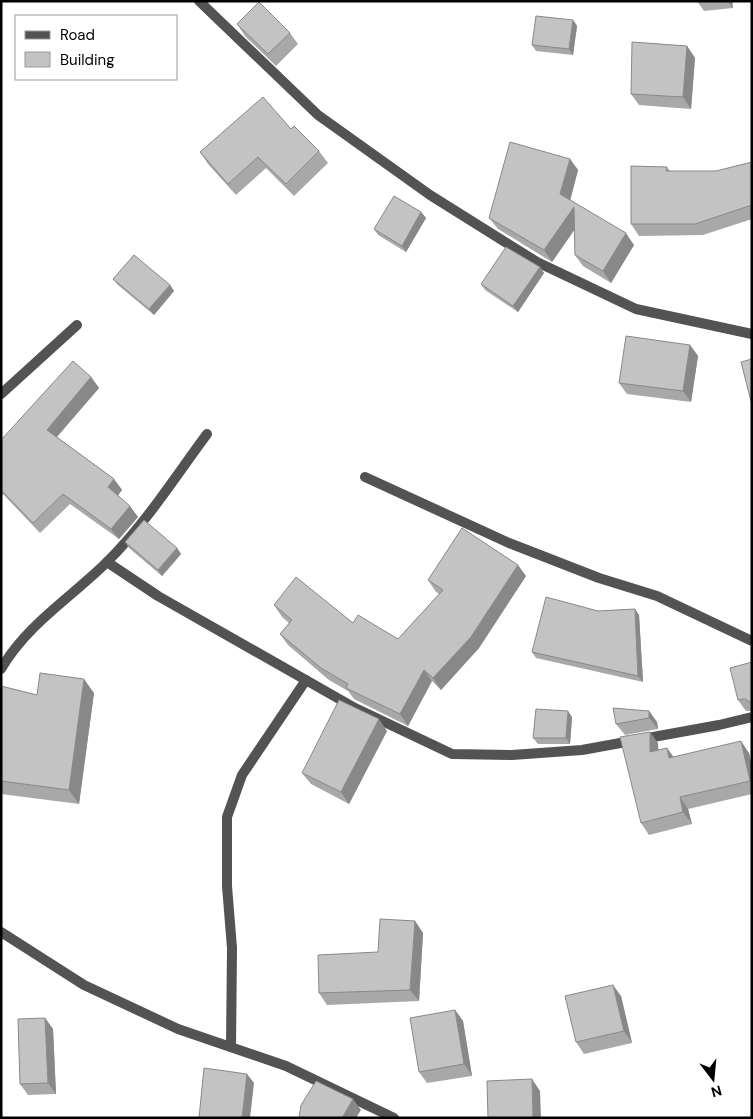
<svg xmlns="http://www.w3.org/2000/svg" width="753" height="1119" font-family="'DM Sans',sans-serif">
	<rect width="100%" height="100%" fill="#fff"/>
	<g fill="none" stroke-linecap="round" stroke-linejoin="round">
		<g stroke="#535353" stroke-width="10">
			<path d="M 199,1 L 318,115 L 430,195 L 537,262 L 636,309 L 752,334"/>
			<path d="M 1,394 L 77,325"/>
			<path d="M 365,477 L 509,543 L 599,578 L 657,596 L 752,641"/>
			<path d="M 107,562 L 158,596 L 355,708 L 452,754 L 512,755 L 582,750 L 719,725 L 752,717"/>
			<path d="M 1,669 C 27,624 72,597 108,561 C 146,523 175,477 207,434"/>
			<path d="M 1,932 L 84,985 L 178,1029 L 286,1066 L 394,1118"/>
			<path d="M 231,1047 L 232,948 L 227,886 L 227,817 L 242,775 L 306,680"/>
		</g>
	</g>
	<g fill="#a8a8a8">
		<path d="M 697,1 L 732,1 L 733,8 L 704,11 Z"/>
		<path d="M 573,20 L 577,26 L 573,55 L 536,51 L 532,45 Z"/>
		<path d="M 237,24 L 290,33 L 298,44 L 276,66 L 245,36 Z"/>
		<path d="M 687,46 L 695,58 L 691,109 L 639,105 L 631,94 Z"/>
		<path d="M 291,129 L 319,151 L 328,163 L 294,196 L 266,168 L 236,195 L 208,164 L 200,152 Z"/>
		<path d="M 570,159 L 578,170 L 570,200 L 634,245 L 611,283 L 583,266 L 575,255 L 574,230 L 552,262 L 498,229 L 489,218 Z"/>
		<path d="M 752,162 L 752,219 L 703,235 L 639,236 L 631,224 L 667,167 L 670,171 L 716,171 Z"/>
		<path d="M 421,212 L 426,218 L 406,252 L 378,235 L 374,229 Z"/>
		<path d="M 540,267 L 544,273 L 518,312 L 485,290 L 481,284 Z"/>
		<path d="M 113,279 L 170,285 L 174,291 L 154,315 L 118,285 Z"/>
		<path d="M 690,345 L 698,356 L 691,402 L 627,394 L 619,383 Z"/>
		<path d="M 91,377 L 99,388 L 57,437 L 114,479 L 122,490 L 118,495 L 138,517 L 119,539 L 70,504 L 40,533 L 3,494 L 1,497 L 1,440 Z"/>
		<path d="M 125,542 L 177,548 L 181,554 L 162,576 L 129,548 Z"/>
		<path d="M 526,576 L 479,648 L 441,690 L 432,681 L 408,726 L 354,699 L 348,691 L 329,680 L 288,645 L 280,634 L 289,623 L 282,617 L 274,605 L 353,623 L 398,639 L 439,594 L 436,592 L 428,580 Z"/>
		<path d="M 635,609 L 639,615 L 643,682 L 536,658 L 532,652 L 598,611 Z"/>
		<path d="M 752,662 L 752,711 L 746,711 L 738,700 Z"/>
		<path d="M 1,686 L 37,695 L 94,693 L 79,804 L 1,794 Z"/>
		<path d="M 649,711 L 657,722 L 658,729 L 625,735 L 616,724 Z"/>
		<path d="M 572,717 L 570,744 L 538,744 L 533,738 Z"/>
		<path d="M 387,731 L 349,804 L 311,784 L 302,773 Z"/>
		<path d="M 658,743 L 658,750 L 667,748 L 673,757 L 749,753 L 752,766 L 752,794 L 688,809 L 692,824 L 649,835 L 641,823 Z"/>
		<path d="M 415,921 L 423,933 L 419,1001 L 327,1005 L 319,993 L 378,952 Z"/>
		<path d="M 621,996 L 632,1043 L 584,1054 L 576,1042 Z"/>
		<path d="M 455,1010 L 463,1021 L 472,1076 L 427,1083 L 419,1072 Z"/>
		<path d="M 45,1018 L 53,1029 L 56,1094 L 28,1095 L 20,1084 Z"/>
	</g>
	<g fill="#888">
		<path d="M 728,1 L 732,1 L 733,8 Z"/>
		<path d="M 573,20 L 577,26 L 573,55 L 569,49 Z"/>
		<path d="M 687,46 L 695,58 L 691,109 L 683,97 Z"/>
		<path d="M 570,159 L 578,170 L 569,205 L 560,194 Z"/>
		<path d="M 574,207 L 582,219 L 552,262 L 544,250 Z"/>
		<path d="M 421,212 L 426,218 L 406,252 L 402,246 Z"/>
		<path d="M 626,233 L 634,245 L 611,283 L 603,271 Z"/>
		<path d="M 540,267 L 544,273 L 518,312 L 513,306 Z"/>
		<path d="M 170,285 L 174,291 L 154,315 L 149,309 Z"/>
		<path d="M 690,345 L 698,356 L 691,402 L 683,391 Z"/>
		<path d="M 91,377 L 99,388 L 54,440 L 47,430 Z"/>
		<path d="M 114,479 L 122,490 L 116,498 L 108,487 Z"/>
		<path d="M 130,506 L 138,517 L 119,539 L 111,529 Z"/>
		<path d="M 177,548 L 181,554 L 162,576 L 158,570 Z"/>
		<path d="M 518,565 L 526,576 L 479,648 L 441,690 L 433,678 Z"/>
		<path d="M 635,609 L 639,615 L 643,682 L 638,676 Z"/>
		<path d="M 424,670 L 432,681 L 408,726 L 400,714 Z"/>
		<path d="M 84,679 L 94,693 L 79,804 L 69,790 Z"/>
		<path d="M 568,711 L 572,717 L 570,744 L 566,738 Z"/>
		<path d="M 649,711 L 657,722 L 658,729 L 649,718 Z"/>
		<path d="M 379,719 L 387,731 L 349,804 L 341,792 Z"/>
		<path d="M 650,732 L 658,743 L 659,763 L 650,752 Z"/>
		<path d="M 741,741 L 749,753 L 752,766 L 752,784 L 750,781 Z"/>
		<path d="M 667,748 L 675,759 L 669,758 Z"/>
		<path d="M 680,797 L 688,809 L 692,824 L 683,812 Z"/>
		<path d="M 415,921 L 423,933 L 419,1001 L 410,990 Z"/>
		<path d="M 613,985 L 621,996 L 632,1043 L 624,1031 Z"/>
		<path d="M 455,1010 L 463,1021 L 472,1076 L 464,1064 Z"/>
		<path d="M 45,1018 L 53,1029 L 56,1094 L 48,1083 Z"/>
		<path d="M 247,1074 L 254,1083 L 250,1118 L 242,1118 Z"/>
		<path d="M 532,1079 L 540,1091 L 541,1118 L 533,1118 Z"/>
		<path d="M 353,1099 L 361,1110 L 356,1118 L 342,1118 Z"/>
	</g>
	<g fill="#c3c3c3" stroke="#888">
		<path d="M 259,2 L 290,33 L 268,54 L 237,24 Z"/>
		<path d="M 536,16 L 573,20 L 569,49 L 532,45 Z"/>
		<path d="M 632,42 L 687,46 L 683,97 L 631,94 Z"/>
		<path d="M 263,97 L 291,129 L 294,126 L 319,151 L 286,184 L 258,157 L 228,184 L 200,152 Z"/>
		<path d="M 510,142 L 570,159 L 560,194 L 626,233 L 603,271 L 575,255 L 574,207 L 544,250 L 489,218 Z"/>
		<path d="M 752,162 L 752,205 L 695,224 L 631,224 L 631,166 L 667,167 L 666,171 L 716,171 Z"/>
		<path d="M 394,196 L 421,212 L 402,246 L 374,229 Z"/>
		<path d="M 506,247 L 540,267 L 513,306 L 481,284 Z"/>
		<path d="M 134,255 L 170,285 L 149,309 L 113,279 Z"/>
		<path d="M 626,336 L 690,345 L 683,391 L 619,383 Z"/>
		<path d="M 752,359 L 752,405 L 741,362 Z"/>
		<path d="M 73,361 L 91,377 L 47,430 L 114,479 L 108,487 L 130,506 L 111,529 L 63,494 L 33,523 L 1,490 L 1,440 Z"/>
		<path d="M 144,520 L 177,548 L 158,570 L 125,542 Z"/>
		<path d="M 462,528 L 518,565 L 471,637 L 433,678 L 424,670 L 400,714 L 346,688 L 348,684 L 321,668 L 280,634 L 292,620 L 274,605 L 296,577 L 353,623 L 358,615 L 398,639 L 443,590 L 428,580 Z"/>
		<path d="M 546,597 L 598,611 L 635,609 L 638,676 L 532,652 Z"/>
		<path d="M 752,662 L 752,702 L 750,702 L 745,699 L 738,700 L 730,668 Z"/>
		<path d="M 40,673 L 84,679 L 69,790 L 1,781 L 1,686 L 37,695 Z"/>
		<path d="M 339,700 L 379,719 L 341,792 L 302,773 Z"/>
		<path d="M 613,708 L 649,711 L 649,718 L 616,724 Z"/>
		<path d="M 536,709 L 568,711 L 566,738 L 533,738 Z"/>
		<path d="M 650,732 L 650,752 L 667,748 L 669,758 L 741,741 L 750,781 L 680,797 L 683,812 L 641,823 L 620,737 Z"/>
		<path d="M 380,919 L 415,921 L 410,990 L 319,993 L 318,955 L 378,952 Z"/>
		<path d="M 613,985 L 624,1031 L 576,1042 L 565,996 Z"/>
		<path d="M 455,1010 L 464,1064 L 419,1072 L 410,1018 Z"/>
		<path d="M 45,1018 L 48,1083 L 20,1084 L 18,1019 Z"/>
		<path d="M 204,1068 L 247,1074 L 242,1118 L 199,1118 Z"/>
		<path d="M 532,1079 L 533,1118 L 488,1118 L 487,1081 Z"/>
		<path d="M 316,1081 L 353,1099 L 342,1118 L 299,1118 L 301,1105 Z"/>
	</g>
	<rect width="753" height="1119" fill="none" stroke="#000000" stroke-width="5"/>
	<rect x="15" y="15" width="162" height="65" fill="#ffffff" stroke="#999999"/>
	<rect x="25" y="31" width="25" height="8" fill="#535353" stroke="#999999"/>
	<text x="60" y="40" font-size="15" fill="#000000">Road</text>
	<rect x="25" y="52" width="25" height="15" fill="#c3c3c3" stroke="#999999"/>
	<text x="60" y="65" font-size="15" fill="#000000">Building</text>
	<g transform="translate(713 1079) rotate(164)" stroke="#ffffff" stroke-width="4" paint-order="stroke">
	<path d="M0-4L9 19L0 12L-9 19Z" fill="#000000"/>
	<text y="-8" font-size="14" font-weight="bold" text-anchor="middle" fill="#000000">N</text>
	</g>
</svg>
